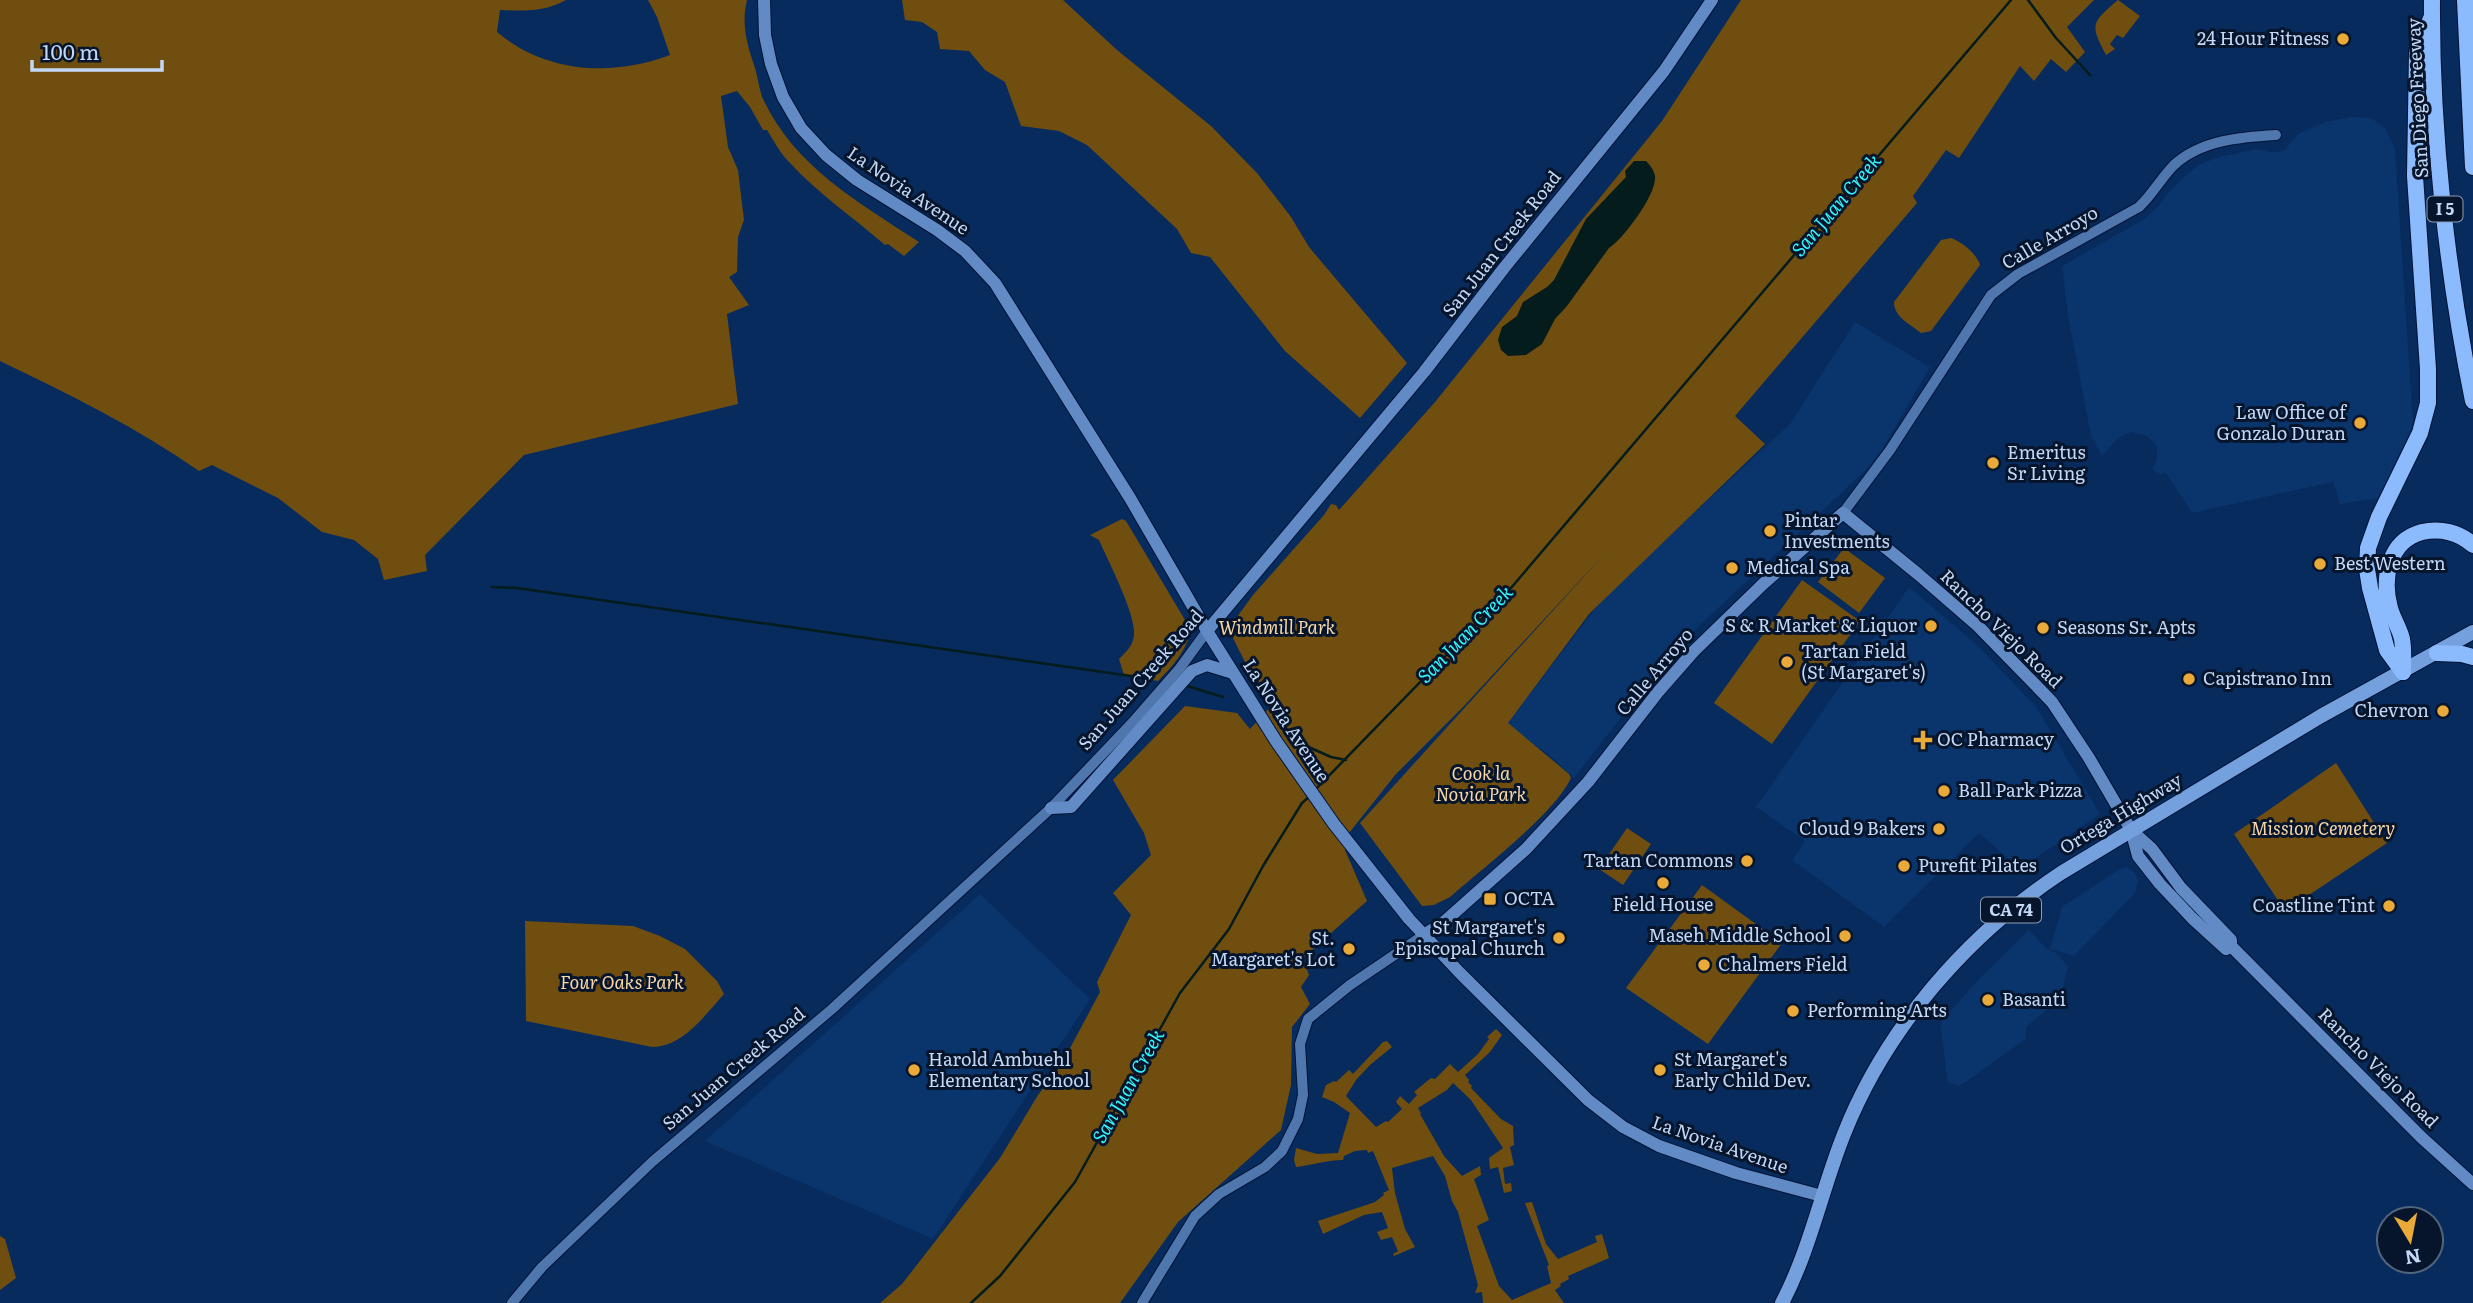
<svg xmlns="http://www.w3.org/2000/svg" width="2473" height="1303" font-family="Literata,serif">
	<rect width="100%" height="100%" fill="#062b5c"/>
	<g fill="#0a356c">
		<path d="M 2351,117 L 2371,118 L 2385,128 L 2395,149 L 2413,422 L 2408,437 L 2378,498 L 2340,504 L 2333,482 L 2192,513 L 2166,473 L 2159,474 L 2152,470 L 2157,459 L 2157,446 L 2147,436 L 2131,432 L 2117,439 L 2102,456 L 2091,436 L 2068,316 L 2062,266 L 2146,218 L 2160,204 L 2173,187 L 2198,165 L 2219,157 L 2257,149 L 2271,152 L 2284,151 L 2298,134 L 2325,122 Z"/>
		<path d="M 1855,322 L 1930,367 L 1883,448 L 1868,468 L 1697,628 L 1648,683 L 1574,778 L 1546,752 L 1504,728 L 1599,604 L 1620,582 L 1790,424 Z"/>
		<path d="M 1909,587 L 1978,646 L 2037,708 L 2100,814 L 2020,869 L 1979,833 L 1884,927 L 1792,860 L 1805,841 L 1756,807 Z"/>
		<path d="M 2127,867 L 2136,874 L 2138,881 L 2135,893 L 2074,956 L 2050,949 L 2062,907 L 2121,868 Z"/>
		<path d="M 980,894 L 1090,999 L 933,1239 L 705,1141 Z"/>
		<path d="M 2029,930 L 2047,949 L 2058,954 L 2068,967 L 2060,999 L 2026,1027 L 2026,1039 L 1960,1086 L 1948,1083 L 1940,1023 L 1980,978 Z"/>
	</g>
	<g fill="#704e10">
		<path d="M 0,0 L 566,0 C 544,12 525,11 500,10 L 497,32 C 546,73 612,77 670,55 L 657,17 L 648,0 L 747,0 C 741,25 747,44 755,68 C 758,78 759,89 763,99 C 795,167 858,202 919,242 L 904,256 L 888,244 L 885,245 C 854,218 816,192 789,162 C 780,153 774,141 767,130 L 763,130 L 750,107 L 737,91 L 721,96 L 728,147 L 738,170 L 744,220 L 738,237 L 737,272 L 729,277 L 749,305 L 727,314 L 738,404 L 524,455 L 425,555 L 427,571 L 384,580 L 378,559 L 354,540 L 322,532 L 278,498 L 212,465 L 199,471 C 136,427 69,394 0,361 Z"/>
		<path d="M 902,0 L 1063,0 L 1117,50 L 1211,126 L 1257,173 L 1291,217 L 1309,247 L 1407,363 L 1360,418 L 1285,351 L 1210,257 L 1191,253 L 1177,229 L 1087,145 L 1059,131 L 1021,126 L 1005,82 L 985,70 L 969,51 L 940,49 L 937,32 L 922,22 L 905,20 Z"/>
		<path d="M 1741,0 L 2094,0 L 2067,27 L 2085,52 L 2066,72 L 2051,59 L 2034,81 L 2020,66 L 1959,158 L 1946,150 L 1913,196 L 1917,203 L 1735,416 L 1765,444 L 1589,614 L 1508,723 L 1569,774 L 1571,778 C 1554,814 1483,868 1450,897 L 1434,905 L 1422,906 L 1360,823 L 1608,550 L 1464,706 L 1396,774 L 1345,838 L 1345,850 L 1367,901 L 1303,958 L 1309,975 L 1301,987 L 1310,1004 L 1292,1027 L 1291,1085 L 1281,1130 L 1178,1222 L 1120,1303 L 880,1303 L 902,1284 L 1000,1158 L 1038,1095 L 1060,1067 L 1100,992 L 1097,982 L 1131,915 L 1113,893 L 1151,855 L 1144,833 L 1113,780 L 1185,706 L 1237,713 L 1250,729 L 1274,703 L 1245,662 L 1233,638 L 1237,617 L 1253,595 L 1324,515 L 1331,504 L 1336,505 L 1339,510 L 1435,402 L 1662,121 Z"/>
		<path d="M 2118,0 L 2140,16 L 2123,38 L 2117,35 L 2110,44 L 2115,49 L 2106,55 C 2090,24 2091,23 2118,0 Z"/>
		<path d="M 1951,238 C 1962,242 1977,254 1980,265 L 1931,331 L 1921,333 C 1910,324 1894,317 1894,302 L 1941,240 Z"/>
		<path d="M 1122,519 L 1126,521 L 1191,630 C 1186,651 1173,666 1158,681 L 1124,675 L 1119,659 C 1126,652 1133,646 1134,635 C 1136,614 1108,561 1099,540 L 1090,535 Z"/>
		<path d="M 1844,548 L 1885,578 L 1859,613 L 1818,582 Z"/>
		<path d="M 1802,580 L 1860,621 L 1772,744 L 1714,703 Z"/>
		<path d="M 2336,763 L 2387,843 L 2285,911 L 2234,834 Z"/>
		<path d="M 1627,828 L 1651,844 L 1623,885 L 1599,869 Z"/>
		<path d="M 1702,885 L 1782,943 L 1708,1044 L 1626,988 Z"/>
		<path d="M 525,921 L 633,926 L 660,936 L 685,949 L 717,981 L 724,994 C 705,1015 683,1047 652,1047 L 526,1021 Z"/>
		<path d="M 1496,1029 L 1502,1035 L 1490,1052 L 1465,1075 L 1469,1080 L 1468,1082 L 1472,1086 L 1471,1088 L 1501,1119 L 1513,1126 L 1514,1145 L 1510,1147 L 1514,1165 L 1503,1168 L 1505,1184 L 1511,1183 L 1512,1191 L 1504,1193 L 1498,1167 L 1490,1169 L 1489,1158 L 1503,1148 L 1471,1100 L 1453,1083 L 1447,1090 L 1418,1108 L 1421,1113 L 1420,1114 L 1444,1156 L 1462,1176 L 1480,1166 L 1481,1175 L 1474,1179 L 1489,1220 L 1477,1226 L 1499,1286 L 1512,1300 L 1551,1283 L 1547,1266 L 1549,1265 L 1525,1203 L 1532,1202 L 1546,1244 L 1558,1259 L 1597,1242 L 1595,1236 L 1602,1234 L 1609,1258 L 1568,1276 L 1569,1279 L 1560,1284 L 1561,1286 L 1555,1290 L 1564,1303 L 1483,1303 L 1482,1292 L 1475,1293 L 1478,1285 L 1458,1212 L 1452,1201 L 1445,1176 L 1433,1156 L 1392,1168 L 1395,1193 L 1405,1229 L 1415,1247 L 1394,1256 L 1393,1254 L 1398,1251 L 1392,1237 L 1381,1240 L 1377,1232 L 1388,1228 L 1382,1212 L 1364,1215 L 1323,1234 L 1318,1221 L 1375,1202 L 1384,1195 L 1383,1193 L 1389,1190 L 1373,1151 L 1368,1153 L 1367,1150 L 1355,1151 L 1344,1156 L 1343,1160 C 1328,1160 1312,1165 1296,1167 L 1294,1160 L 1296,1148 L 1317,1154 L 1338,1153 L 1350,1113 L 1334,1102 L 1322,1097 L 1326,1085 L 1334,1081 L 1336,1082 L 1349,1070 L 1353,1074 L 1383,1042 L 1387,1041 L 1392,1047 L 1370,1065 L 1356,1080 L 1346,1096 L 1376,1127 L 1386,1121 L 1388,1122 L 1402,1109 L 1396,1102 L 1400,1096 L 1409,1104 L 1417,1095 L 1414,1092 L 1431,1078 L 1435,1079 L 1450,1064 L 1458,1072 L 1478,1054 L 1489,1039 L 1487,1037 Z"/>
		<path d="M 0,1236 L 5,1239 L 16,1278 L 0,1290 Z"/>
	</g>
	<path fill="#041c1c" d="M 1634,161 L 1646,161 C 1650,165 1654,170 1655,176 C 1657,194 1624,238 1609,248 L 1567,306 L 1555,319 L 1542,344 L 1526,355 L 1508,356 L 1501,350 L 1498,340 L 1502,327 L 1517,316 L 1523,302 L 1547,287 L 1554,280 L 1586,219 L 1626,177 L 1625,171 Z"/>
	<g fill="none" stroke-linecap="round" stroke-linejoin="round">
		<g stroke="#041c1c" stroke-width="2.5">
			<path d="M 2028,0 L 2056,38 L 2090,75"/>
			<path d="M 492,587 L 517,588 L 1145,678"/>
			<path d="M 1184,685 L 1223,697"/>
			<path d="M 1295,741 L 1331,757 L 1346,760"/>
			<path d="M 1314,791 L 1505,595 L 2011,0"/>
			<path d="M 971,1303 L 1000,1276 L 1075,1182 L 1180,993 L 1229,929 L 1263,866 L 1302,803 L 1310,796"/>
		</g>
		<defs>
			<g id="tertiary">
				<path d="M 1843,513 L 1890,450 L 1991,295 L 2018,274 L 2139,207 C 2153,194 2161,178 2174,165 C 2201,140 2241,137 2276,135"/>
				<path d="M 512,1303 L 542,1267 L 652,1162 L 832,1009 L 1051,808 L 1132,723 L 1180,668 L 1207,631"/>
				<path d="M 1142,1303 L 1195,1216 L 1219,1194 L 1265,1167 L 1282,1151 L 1298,1119 L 1303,1095 L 1300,1044 L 1308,1019 L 1350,985 L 1424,935"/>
			</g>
			<g id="secondary">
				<path d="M 764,0 L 765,35 L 771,64 L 783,97 L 801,128 L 826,155 L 857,180 L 937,230 L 965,251 L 995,283 L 1130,498 L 1207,631 L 1276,741 L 1334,824 L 1409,919 L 1460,973 L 1588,1100 L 1623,1127 L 1659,1146 L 1736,1173 L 1822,1196"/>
				<path d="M 1207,631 L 1424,372 L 1504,268 L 1664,71 L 1712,0"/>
				<path d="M 1051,808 L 1071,807 L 1192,671 L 1207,665 L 1233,673"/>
				<path d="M 2131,830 L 2152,849 L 2181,888 L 2231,940 L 2231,946 L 2421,1137 L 2473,1184"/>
				<path d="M 1424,935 L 1444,922 L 1526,849 L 1588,782 L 1658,692 L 1694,651 L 1763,584 L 1843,513 L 1918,574 L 1978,626 L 2052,702 L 2089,758 L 2131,830 L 2138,856 L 2160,884 L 2192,918 L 2226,949 L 2231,946"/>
			</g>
			<path id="primary" d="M 1782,1303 C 1810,1250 1822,1189 1844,1134 C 1886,1028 1967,935 2061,873 L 2321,716 L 2473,632"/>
			<g id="motorway">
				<path d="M 2432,0 C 2431,131 2447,273 2473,401"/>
				<path d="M 2465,0 L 2473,167"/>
				<path d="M 2437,653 L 2462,654 L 2473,657"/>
				<path d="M 2403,672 L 2387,650 L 2370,588 L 2367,569 L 2368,548 L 2379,517 L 2420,433 L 2428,403 L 2428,369 L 2415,176 L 2417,52 L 2432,16"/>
				<path d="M 2403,672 C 2403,661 2404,649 2402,639 C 2400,629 2393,619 2390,608 C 2382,579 2388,541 2422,532 C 2440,528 2459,532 2473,545"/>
			</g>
		</defs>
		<use href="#tertiary" stroke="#001337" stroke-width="12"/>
		<use href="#secondary" stroke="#001337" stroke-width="14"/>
		<use href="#primary" stroke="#001337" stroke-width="16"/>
		<use href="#motorway" stroke="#001337" stroke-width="18"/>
		<use href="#tertiary" stroke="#5077ad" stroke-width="10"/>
		<use href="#secondary" stroke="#628bc5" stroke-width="12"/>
		<use href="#primary" stroke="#74a0dd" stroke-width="14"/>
		<use href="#motorway" stroke="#8cbbfd" stroke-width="16"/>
	</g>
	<g fill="#eaaa39" stroke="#06152b" stroke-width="2.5">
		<circle cx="2343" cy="39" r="7"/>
		<circle cx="2360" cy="423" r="7"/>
		<circle cx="1993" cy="463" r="7"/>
		<circle cx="1770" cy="531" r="7"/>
		<circle cx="2320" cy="564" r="7"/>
		<circle cx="1732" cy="568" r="7"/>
		<circle cx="1931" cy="626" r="7"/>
		<circle cx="2043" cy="628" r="7"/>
		<circle cx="1787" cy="662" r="7"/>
		<circle cx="2189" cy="679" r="7"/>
		<circle cx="2443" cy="711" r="7"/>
		<path d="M1919.5 729.5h7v7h7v7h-7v7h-7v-7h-7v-7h7z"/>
		<circle cx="1944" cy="791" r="7"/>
		<circle cx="1939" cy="829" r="7"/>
		<circle cx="1747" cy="861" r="7"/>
		<circle cx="1904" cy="866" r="7"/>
		<circle cx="1663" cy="883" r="7"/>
		<rect x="1483" y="892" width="14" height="14" rx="3.5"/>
		<circle cx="2389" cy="906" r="7"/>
		<circle cx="1845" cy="936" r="7"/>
		<circle cx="1559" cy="938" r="7"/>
		<circle cx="1349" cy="949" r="7"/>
		<circle cx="1704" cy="965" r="7"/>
		<circle cx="1988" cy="1000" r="7"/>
		<circle cx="1793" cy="1011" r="7"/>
		<circle cx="914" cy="1070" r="7"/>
		<circle cx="1660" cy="1070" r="7"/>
	</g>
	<g text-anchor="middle" stroke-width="6" stroke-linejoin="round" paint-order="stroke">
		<g fill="#06152b" stroke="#8a9eb9" stroke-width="2">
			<rect x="2427.5" y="196.5" width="35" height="25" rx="5"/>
			<rect x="1981" y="897.5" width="60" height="25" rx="5"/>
		</g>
		<g font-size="16" font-weight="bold" fill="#c3d8f6">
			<text x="2445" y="215">I 5</text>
			<text x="2011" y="916">CA 74</text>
		</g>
		<g font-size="18" fill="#c3d8f6" stroke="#06152b" text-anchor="start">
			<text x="2329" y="45" text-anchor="end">24 Hour Fitness</text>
			<text x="2346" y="419" text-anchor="end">Law Office of<tspan x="2346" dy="21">Gonzalo Duran</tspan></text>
			<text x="2007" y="459">Emeritus<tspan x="2007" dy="21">Sr Living</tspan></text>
			<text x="1784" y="527">Pintar<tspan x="1784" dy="21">Investments</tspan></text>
			<text x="2334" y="570">Best Western</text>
			<text x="1746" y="574">Medical Spa</text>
			<text x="1917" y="632" text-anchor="end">S &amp; R Market &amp; Liquor</text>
			<text x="2057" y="634">Seasons Sr. Apts</text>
			<text x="1801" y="658">Tartan Field<tspan x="1801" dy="21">(St Margaret's)</tspan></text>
			<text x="2203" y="685">Capistrano Inn</text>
			<text x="2429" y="717" text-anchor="end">Chevron</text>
			<text x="1937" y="746">OC Pharmacy</text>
			<text x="1958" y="797">Ball Park Pizza</text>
			<text x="1925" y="835" text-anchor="end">Cloud 9 Bakers</text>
			<text x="1733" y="867" text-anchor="end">Tartan Commons</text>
			<text x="1918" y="872">Purefit Pilates</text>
			<text x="1504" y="905">OCTA</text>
			<text x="1663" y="911" text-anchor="middle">Field House</text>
			<text x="2375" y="912" text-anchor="end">Coastline Tint</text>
			<text x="1545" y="934" text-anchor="end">St Margaret's<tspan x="1545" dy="21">Episcopal Church</tspan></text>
			<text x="1831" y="942" text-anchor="end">Maseh Middle School</text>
			<text x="1335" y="945" text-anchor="end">St.<tspan x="1335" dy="21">Margaret's Lot</tspan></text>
			<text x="1718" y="971">Chalmers Field</text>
			<text x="2002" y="1006">Basanti</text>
			<text x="1807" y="1017">Performing Arts</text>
			<text x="928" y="1066">Harold Ambuehl<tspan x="928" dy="21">Elementary School</tspan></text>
			<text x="1674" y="1066">St Margaret's<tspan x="1674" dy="21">Early Child Dev.</tspan></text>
		</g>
		<g font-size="18" fill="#c3d8f6" stroke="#06152b">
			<text transform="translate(2418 98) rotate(-93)" y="6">San Diego Freeway</text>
			<text transform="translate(908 191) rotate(34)" y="6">La Novia Avenue</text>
			<text transform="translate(2050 238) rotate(-30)" y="6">Calle Arroyo</text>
			<text transform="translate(1502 244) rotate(-52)" y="6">San Juan Creek Road</text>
			<text transform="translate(2001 629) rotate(44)" y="6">Rancho Viejo Road</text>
			<text transform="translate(1655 672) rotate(-50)" y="6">Calle Arroyo</text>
			<text transform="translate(1141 680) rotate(-49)" y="6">San Juan Creek Road</text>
			<text transform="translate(1286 721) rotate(57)" y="6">La Novia Avenue</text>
			<text transform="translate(2121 814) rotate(-31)" y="6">Ortega Highway</text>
			<text transform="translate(2378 1068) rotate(45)" y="6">Rancho Viejo Road</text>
			<text transform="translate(734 1069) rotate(-40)" y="6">San Juan Creek Road</text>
			<text transform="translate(1720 1145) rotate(19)" y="6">La Novia Avenue</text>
		</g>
		<g font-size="18" font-style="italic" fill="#f8d7a8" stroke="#06152b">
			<text x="1277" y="634">Windmill Park</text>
			<text x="1481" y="780">Cook la<tspan x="1481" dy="21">Novia Park</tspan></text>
			<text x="2323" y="835">Mission Cemetery</text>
			<text x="622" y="989">Four Oaks Park</text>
		</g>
		<g font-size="19" font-style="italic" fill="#33f6fb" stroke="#06152b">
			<text transform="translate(1836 205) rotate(-50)" y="7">San Juan Creek</text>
			<text transform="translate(1465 634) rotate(-46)" y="7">San Juan Creek</text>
			<text transform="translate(1128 1086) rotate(-61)" y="7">San Juan Creek</text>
		</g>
	</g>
	<g transform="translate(2410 1240) rotate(170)"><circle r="33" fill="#06152b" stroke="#52637c" stroke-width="2"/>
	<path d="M0-5L12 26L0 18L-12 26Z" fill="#eaaa39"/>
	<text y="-10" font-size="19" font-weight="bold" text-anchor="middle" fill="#c3d8f6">N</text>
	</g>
	<path d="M32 60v10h130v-10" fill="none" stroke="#c3d8f6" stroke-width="3.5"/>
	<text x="42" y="60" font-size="21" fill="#c3d8f6" stroke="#06152b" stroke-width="5" paint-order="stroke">100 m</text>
</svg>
